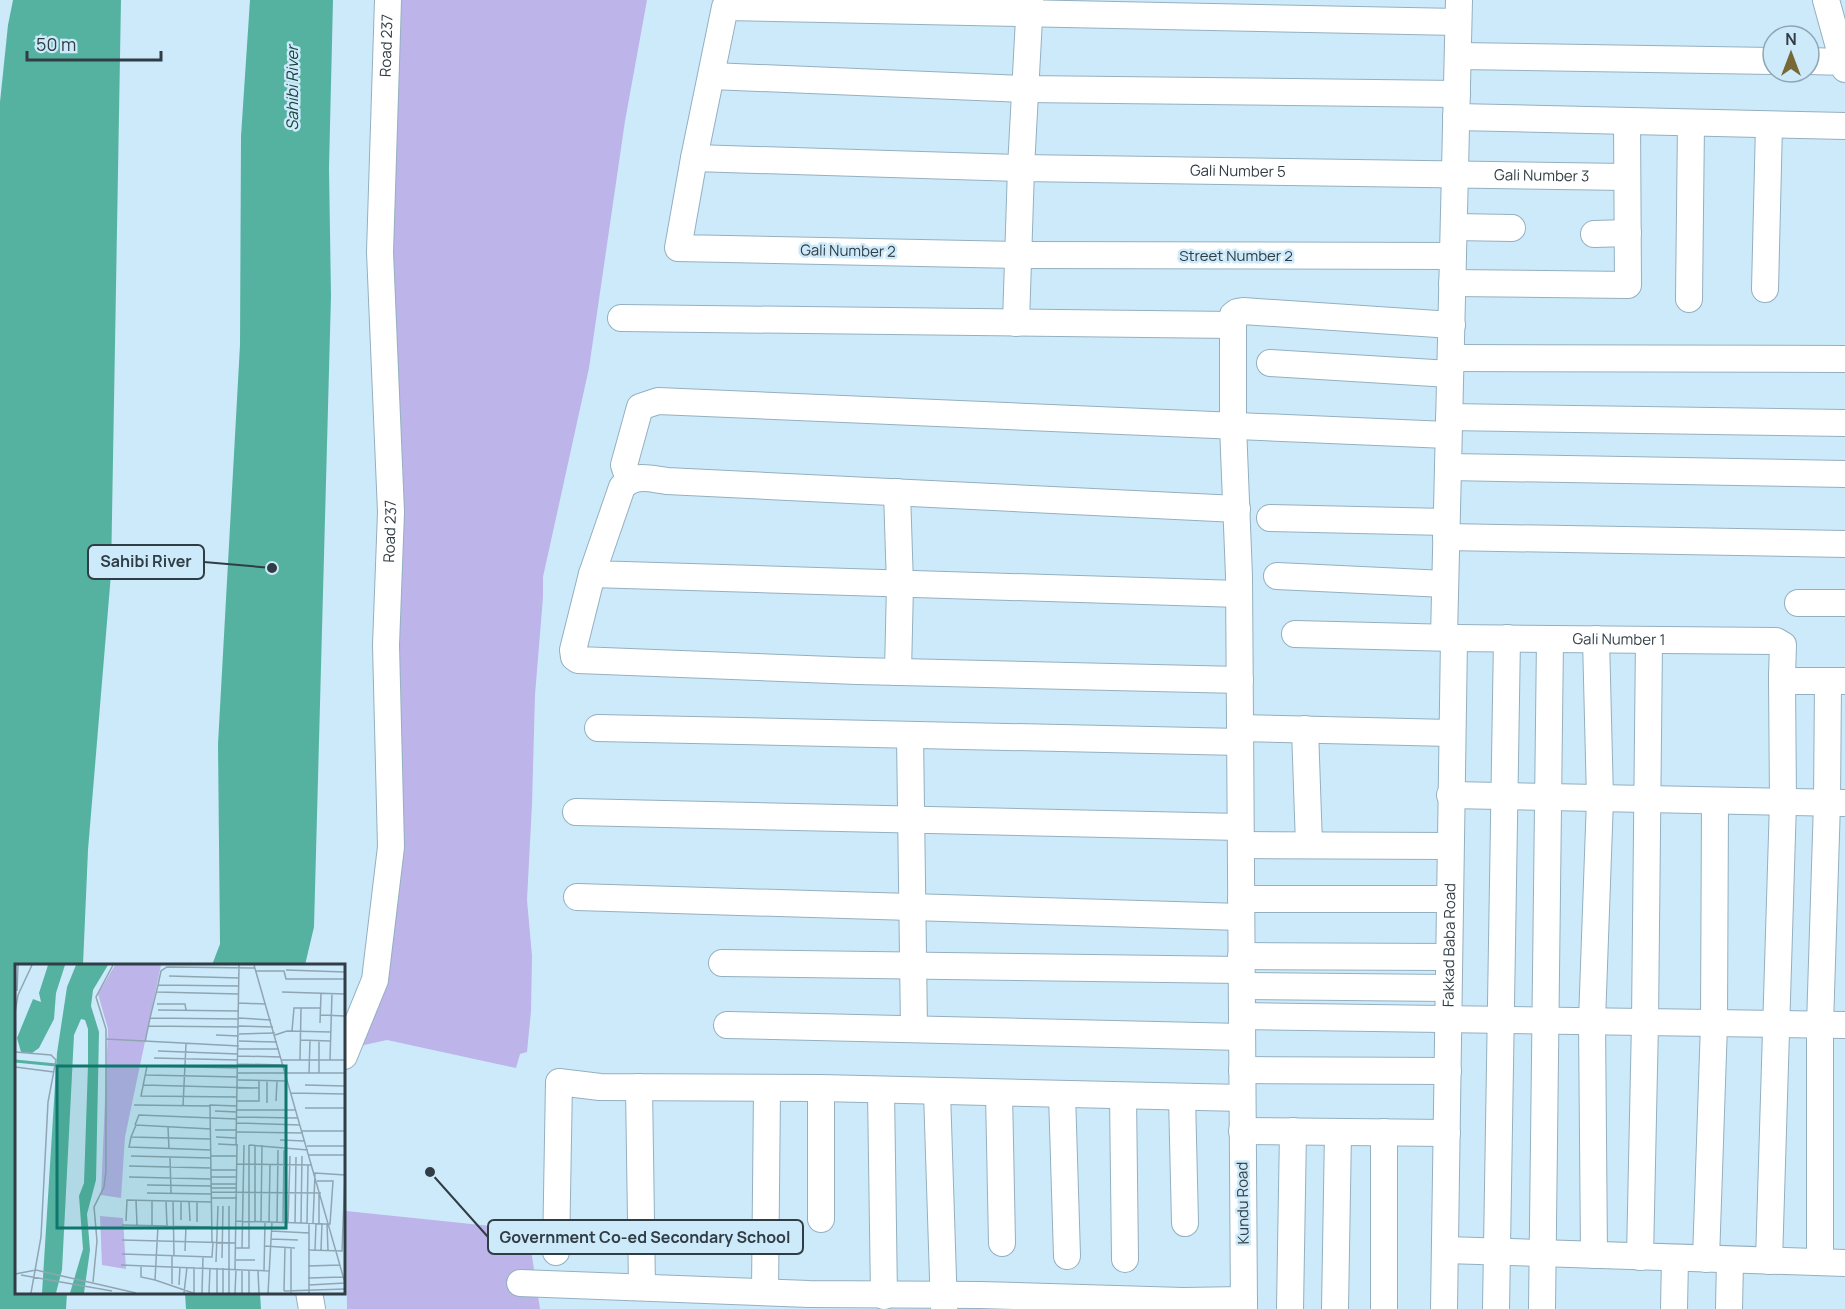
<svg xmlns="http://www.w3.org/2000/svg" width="1845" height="1309" font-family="Manrope,sans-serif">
	<rect width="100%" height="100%" fill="#cdeafb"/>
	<g fill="#bdb4ea">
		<path d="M 395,0 L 647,0 L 625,121 L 589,368 L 543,577 L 543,597 L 535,695 L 532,804 L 527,900 L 532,956 L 531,1011 L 527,1052 L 520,1054 L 516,1068 L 387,1040 L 355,1047 L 382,970 L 385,271 Z"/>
		<path d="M 346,1211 L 528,1230 L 540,1309 L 347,1309 Z"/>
	</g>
	<g fill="#56b2a0">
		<path d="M 13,0 L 121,0 L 111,574 L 88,850 L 83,965 L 16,966 L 16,1292 L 67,1293 L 66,1309 L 0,1309 L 0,102 L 8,25 Z"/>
		<path d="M 250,0 L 333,0 L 329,168 L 331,296 L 314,927 L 305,965 L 212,965 L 220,944 L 218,744 L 240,345 L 241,136 Z"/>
		<path d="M 185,1293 L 260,1293 L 261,1309 L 186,1309 Z"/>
	</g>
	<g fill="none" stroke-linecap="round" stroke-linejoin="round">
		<defs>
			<g id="minor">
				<path d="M 1826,0 L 1845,69"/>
				<path d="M 1458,56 L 1773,61"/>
				<path d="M 1809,61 L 1845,62"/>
				<path d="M 712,76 L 1024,89 L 1457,94"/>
				<path d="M 1456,117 L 1845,126"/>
				<path id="s1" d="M 694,158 L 1021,168 L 1627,177"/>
				<path d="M 1454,227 L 1512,228"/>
				<path d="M 1594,234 L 1628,233"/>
				<path d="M 1453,256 L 1018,255 L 678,248 L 694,158 L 725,7 L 1458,22"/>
				<path d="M 1452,283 L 1628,285 L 1627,121"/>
				<path d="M 1765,289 L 1769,125"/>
				<path d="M 1689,299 L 1691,123"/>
				<path d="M 621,318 L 1233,325"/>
				<path d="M 1016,323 L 1021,168 L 1030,0"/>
				<path d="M 1451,358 L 1845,359"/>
				<path d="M 1270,363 L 1450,374"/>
				<path d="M 1449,417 L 1845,423"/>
				<path d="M 1448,467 L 1845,474"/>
				<path d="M 629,480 L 624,465 L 640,407 L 658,401 L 1447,435"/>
				<path d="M 897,492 L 900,585 L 898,672"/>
				<path d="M 1237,509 L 667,481 C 650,479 635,473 622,487 L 592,574 L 1239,594"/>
				<path d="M 1270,518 L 1446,522"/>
				<path d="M 1446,537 L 1845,544"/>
				<path d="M 592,574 L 573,650 L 574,657 L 578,660 L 857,671 L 1240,680"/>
				<path d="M 1277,576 L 1445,584"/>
				<path d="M 1798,603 L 1845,603"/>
				<path id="s2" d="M 1295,634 L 1454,638 L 1776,641 L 1783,645 L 1782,675 L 1782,679 L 1786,681 L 1845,681"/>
				<path d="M 1444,637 L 1459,0"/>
				<path d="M 598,728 L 1240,742"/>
				<path d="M 1240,728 L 1451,733"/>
				<path d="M 1305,729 L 1309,845"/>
				<path d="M 910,735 L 914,1029"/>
				<path d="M 1450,795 L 1845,803"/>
				<path d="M 576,812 L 1240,827"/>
				<path d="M 1241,845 L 1450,846"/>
				<path d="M 577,897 L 1241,917"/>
				<path d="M 1241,899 L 1449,899"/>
				<path d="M 1241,956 L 1449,957"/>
				<path d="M 722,963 L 1241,970"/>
				<path d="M 1242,986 L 1448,988"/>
				<path d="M 1242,1016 L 1845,1025"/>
				<path d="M 727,1025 L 1242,1037"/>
				<path id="s3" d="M 344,1056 L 375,980 L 391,847 L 386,645 L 391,512 L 380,252 L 388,0"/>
				<path d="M 1242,1070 L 1448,1071"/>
				<path d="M 639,1087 L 642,1287"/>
				<path d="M 881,1091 L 884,1296"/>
				<path d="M 937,1092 L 944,1309"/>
				<path d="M 999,1093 L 1002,1243"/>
				<path d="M 1062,1094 L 1067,1256"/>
				<path d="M 1123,1096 L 1125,1259"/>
				<path d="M 1182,1097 L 1185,1223"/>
				<path d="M 1242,1131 L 1447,1133"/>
				<path d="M 821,1219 L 821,1088"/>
				<path d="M 1446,1250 L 1845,1263"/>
				<path d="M 556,1252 L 559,1082 L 600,1087 L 821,1088 L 1242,1098"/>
				<path d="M 1594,1255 L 1592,1021 L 1600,799 L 1596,639"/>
				<path d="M 1640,1257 L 1645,1022 L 1649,640"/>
				<path d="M 1706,1259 L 1714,1024 L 1715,801"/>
				<path d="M 1769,1261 L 1783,802 L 1782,679"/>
				<path d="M 1820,1262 L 1820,1025 L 1827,803 L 1828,682"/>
				<path d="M 520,1283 L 809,1294 L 980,1295 L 1183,1301 L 1244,1300"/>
				<path d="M 309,1292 L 312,1309"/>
				<path d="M 765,1292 L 767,1089"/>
				<path d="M 1244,1309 L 1239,576 L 1233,426 L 1233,315 L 1237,312 L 1243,311 L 1452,325"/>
				<path d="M 1290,1309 L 1293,1131"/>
				<path d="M 1335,1309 L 1338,1132"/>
				<path d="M 1384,1309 L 1384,1132"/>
				<path id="s4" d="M 1444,1309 L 1454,638"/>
				<path d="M 1496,1309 L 1507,638"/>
				<path d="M 1542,1309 L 1550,639"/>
				<path d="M 1674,1309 L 1675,1258"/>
				<path d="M 1729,1309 L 1730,1260"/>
			</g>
		</defs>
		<use href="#minor" stroke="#94b0c0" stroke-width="28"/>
		<use href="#minor" stroke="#fff" stroke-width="26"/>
	</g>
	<g text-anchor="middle" stroke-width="5" stroke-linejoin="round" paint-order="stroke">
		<g font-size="15" fill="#313d44" stroke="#cdeafb">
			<text dy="5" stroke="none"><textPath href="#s3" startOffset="1018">Road 237</textPath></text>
			<text dy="5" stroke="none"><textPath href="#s1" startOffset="544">Gali Number 5</textPath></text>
			<text dy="5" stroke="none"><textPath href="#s1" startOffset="848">Gali Number 3</textPath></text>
			<text transform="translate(848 251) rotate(1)" y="5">Gali Number 2</text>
			<text x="1236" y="261">Street Number 2</text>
			<text dy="5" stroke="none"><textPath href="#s3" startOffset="532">Road 237</textPath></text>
			<text dy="5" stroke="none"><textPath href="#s2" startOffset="324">Gali Number 1</textPath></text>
			<text dy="5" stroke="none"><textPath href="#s4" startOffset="364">Fakkad Baba Road</textPath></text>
			<text transform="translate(1243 1203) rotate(-91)" y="5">Kundu Road</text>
		</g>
		<g font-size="16" font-style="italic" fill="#19433b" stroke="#cdeafb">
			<text transform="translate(292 88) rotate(-90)" y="6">Sahibi River</text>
		</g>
	</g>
	<g transform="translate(15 964)">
		<rect width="330" height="330" fill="#cdeafb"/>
		<path d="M 100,1 L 146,1 L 110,173 L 106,234 L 86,231 L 93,65 L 83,30 ZM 85,252 L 108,254 L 111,305 L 87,301 Z" fill="#bdb4ea"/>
		<path d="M 33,1 L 50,1 L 41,29 L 39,55 L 24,84 L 17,89 L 6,88 L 2,74 L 18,35 L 26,38 L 24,29 ZM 61,1 L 93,1 L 78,26 L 76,42 L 84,68 L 81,216 L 72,250 L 75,286 L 69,329 L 55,329 L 68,285 L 64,232 L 69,219 L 73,101 L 73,65 L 70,56 L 66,55 L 59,71 L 47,306 L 41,329 L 27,329 L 42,89 L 52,23 Z" fill="#56b2a0"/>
		<path fill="none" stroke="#56b2a0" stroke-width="3" d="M 0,97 L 41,101"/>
		<path fill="none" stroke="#8fa5b2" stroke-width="1.5" d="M 239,1 L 330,319M 271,6 L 330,8M 240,7 L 269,7 L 271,15 L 330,15M 154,12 L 224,14M 143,21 L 146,7 L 152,3 L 240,4M 2,27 L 3,1M 142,28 L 224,30M 267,28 L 330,30M 224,39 L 250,40M 142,40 L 170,40 L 171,46M 143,46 L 224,47M 0,49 L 3,31 L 17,1M 306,51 L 330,52M 135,54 L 143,21 L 224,22M 224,54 L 256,56M 305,59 L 306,29M 133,62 L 224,63M 224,62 L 258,63M 277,67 L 279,44 L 306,44M 224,70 L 260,69M 201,71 L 224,72M 260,71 L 272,67 L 316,68M 91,75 L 224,82M 286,76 L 315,77M 224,77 L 262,78M 130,78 L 135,54 L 224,55M 223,85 L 264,85M 143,87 L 223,90M 0,88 L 36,91 L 41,96 L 33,138 L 26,273 L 16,329M 223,92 L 266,93M 139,94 L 223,96M 267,96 L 330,96M 285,96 L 286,44M 315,96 L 317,29M 223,100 L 269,101M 0,103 L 39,108M 223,109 L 330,109M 294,109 L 295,76M 304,109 L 304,77M 131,111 L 223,113M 223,116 L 273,117M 128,121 L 244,124M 290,121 L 330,122M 276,129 L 330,130M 222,133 L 126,132 L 132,102 L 223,104M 222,137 L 244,137 L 244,117M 261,137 L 262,117M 252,139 L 252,117M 119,141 L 195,142M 168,142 L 171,80M 290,144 L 330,144M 222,146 L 281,146M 200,147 L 222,148M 222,153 L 283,154M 222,159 L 285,161M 120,161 L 124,151 L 222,155M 153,163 L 154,185M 196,165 L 121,161 L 116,173 L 196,175M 200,166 L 222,166M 287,167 L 330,167M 222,168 L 288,169M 116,173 L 114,183 L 196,186M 201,173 L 221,174M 265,176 L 290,177M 203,180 L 223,181M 221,181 L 224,1M 234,181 L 293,186M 292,182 L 330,182M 294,191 L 330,191M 116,192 L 196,194M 196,192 L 222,192M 155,193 L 156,229M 222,200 L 297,201M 114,202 L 196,204M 196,206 L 222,206M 114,213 L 196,215M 196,213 L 222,213M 196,220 L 222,220M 132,221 L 196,222M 196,224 L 222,224M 196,228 L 306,229M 132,229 L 196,230M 304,230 L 304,259M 196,234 L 222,234M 121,236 L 122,261M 151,237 L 152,262M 158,237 L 159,291M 166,237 L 166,256M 174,237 L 175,257M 182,237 L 182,258M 111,257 L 112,236 L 196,238M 221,257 L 315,260 L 318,217 L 302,217M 240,257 L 240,181M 246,257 L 247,181M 254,258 L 255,201M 262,258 L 263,186M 268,258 L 269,186M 273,258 L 275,192M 280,259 L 281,193M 286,259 L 287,192M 292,259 L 293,201M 312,260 L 313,286M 107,261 L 196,263M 137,262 L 137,237M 143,262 L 140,316 L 178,329M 256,267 L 294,269M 256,275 L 283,276M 107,276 L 221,279M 197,278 L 195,141 L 222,142M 249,282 L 280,284M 221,284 L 234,284 L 234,181M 227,284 L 229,181M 293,286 L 327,287 L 330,211 L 300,209 L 298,259M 300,286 L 301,259M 306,286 L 307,259M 170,287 L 171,262M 107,290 L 197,293 L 198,278M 207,294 L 208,242M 221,296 L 240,296M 201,298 L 203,242M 106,301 L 255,307M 126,301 L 126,313 L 140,316M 293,302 L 325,301M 202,304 L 202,329M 208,304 L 208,329M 220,305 L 222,181M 227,307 L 227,329M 234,307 L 234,329M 243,307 L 244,329M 249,307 L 250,258M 0,310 L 21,306 L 121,329M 6,311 L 97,327M 293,314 L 328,313M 78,318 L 82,277 L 79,243 L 89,223 L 91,207 L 91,65 L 81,33 L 98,1M 157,320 L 157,291M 164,321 L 165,303M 294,321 L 330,319M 269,327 L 330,325M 269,327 L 270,283M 169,329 L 172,303M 179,329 L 179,303M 187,329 L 188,292M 194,329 L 195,304M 214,329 L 214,242M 220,329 L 221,306M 253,329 L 257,258M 276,329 L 276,283M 294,329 L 294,259"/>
		<path fill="#0f766e" fill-opacity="0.15" stroke="#0f766e" stroke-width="3" d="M 42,102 L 271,102 L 271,264 L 42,264 Z"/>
		<rect width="330" height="330" fill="none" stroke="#313d44" stroke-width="3"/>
	</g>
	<path fill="none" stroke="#313d44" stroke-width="2" d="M272 568L204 562M430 1172L488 1237"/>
	<g fill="#313d44" stroke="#cdeafb" stroke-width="2">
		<circle cx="272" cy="568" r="6"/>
		<circle cx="430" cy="1172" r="6"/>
	</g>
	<g fill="#cdeafb" stroke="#313d44" stroke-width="2">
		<rect x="88" y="545" width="116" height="34" rx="6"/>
		<rect x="488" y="1220" width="315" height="34" rx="6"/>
	</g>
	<g font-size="16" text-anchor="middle" font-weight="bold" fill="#313d44">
		<text x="146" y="567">Sahibi River</text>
		<text x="645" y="1243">Government Co-ed Secondary School</text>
	</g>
	<g transform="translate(1791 54)"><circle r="28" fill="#cdeafb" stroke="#8fa5b2" stroke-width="1.5"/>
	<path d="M0-4.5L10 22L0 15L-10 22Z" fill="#776835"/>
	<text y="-9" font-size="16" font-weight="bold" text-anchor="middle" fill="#313d44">N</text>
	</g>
	<path d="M27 51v9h134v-9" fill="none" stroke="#313d44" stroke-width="3"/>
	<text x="36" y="51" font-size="18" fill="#313d44" stroke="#cdeafb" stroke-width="4.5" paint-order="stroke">50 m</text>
</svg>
